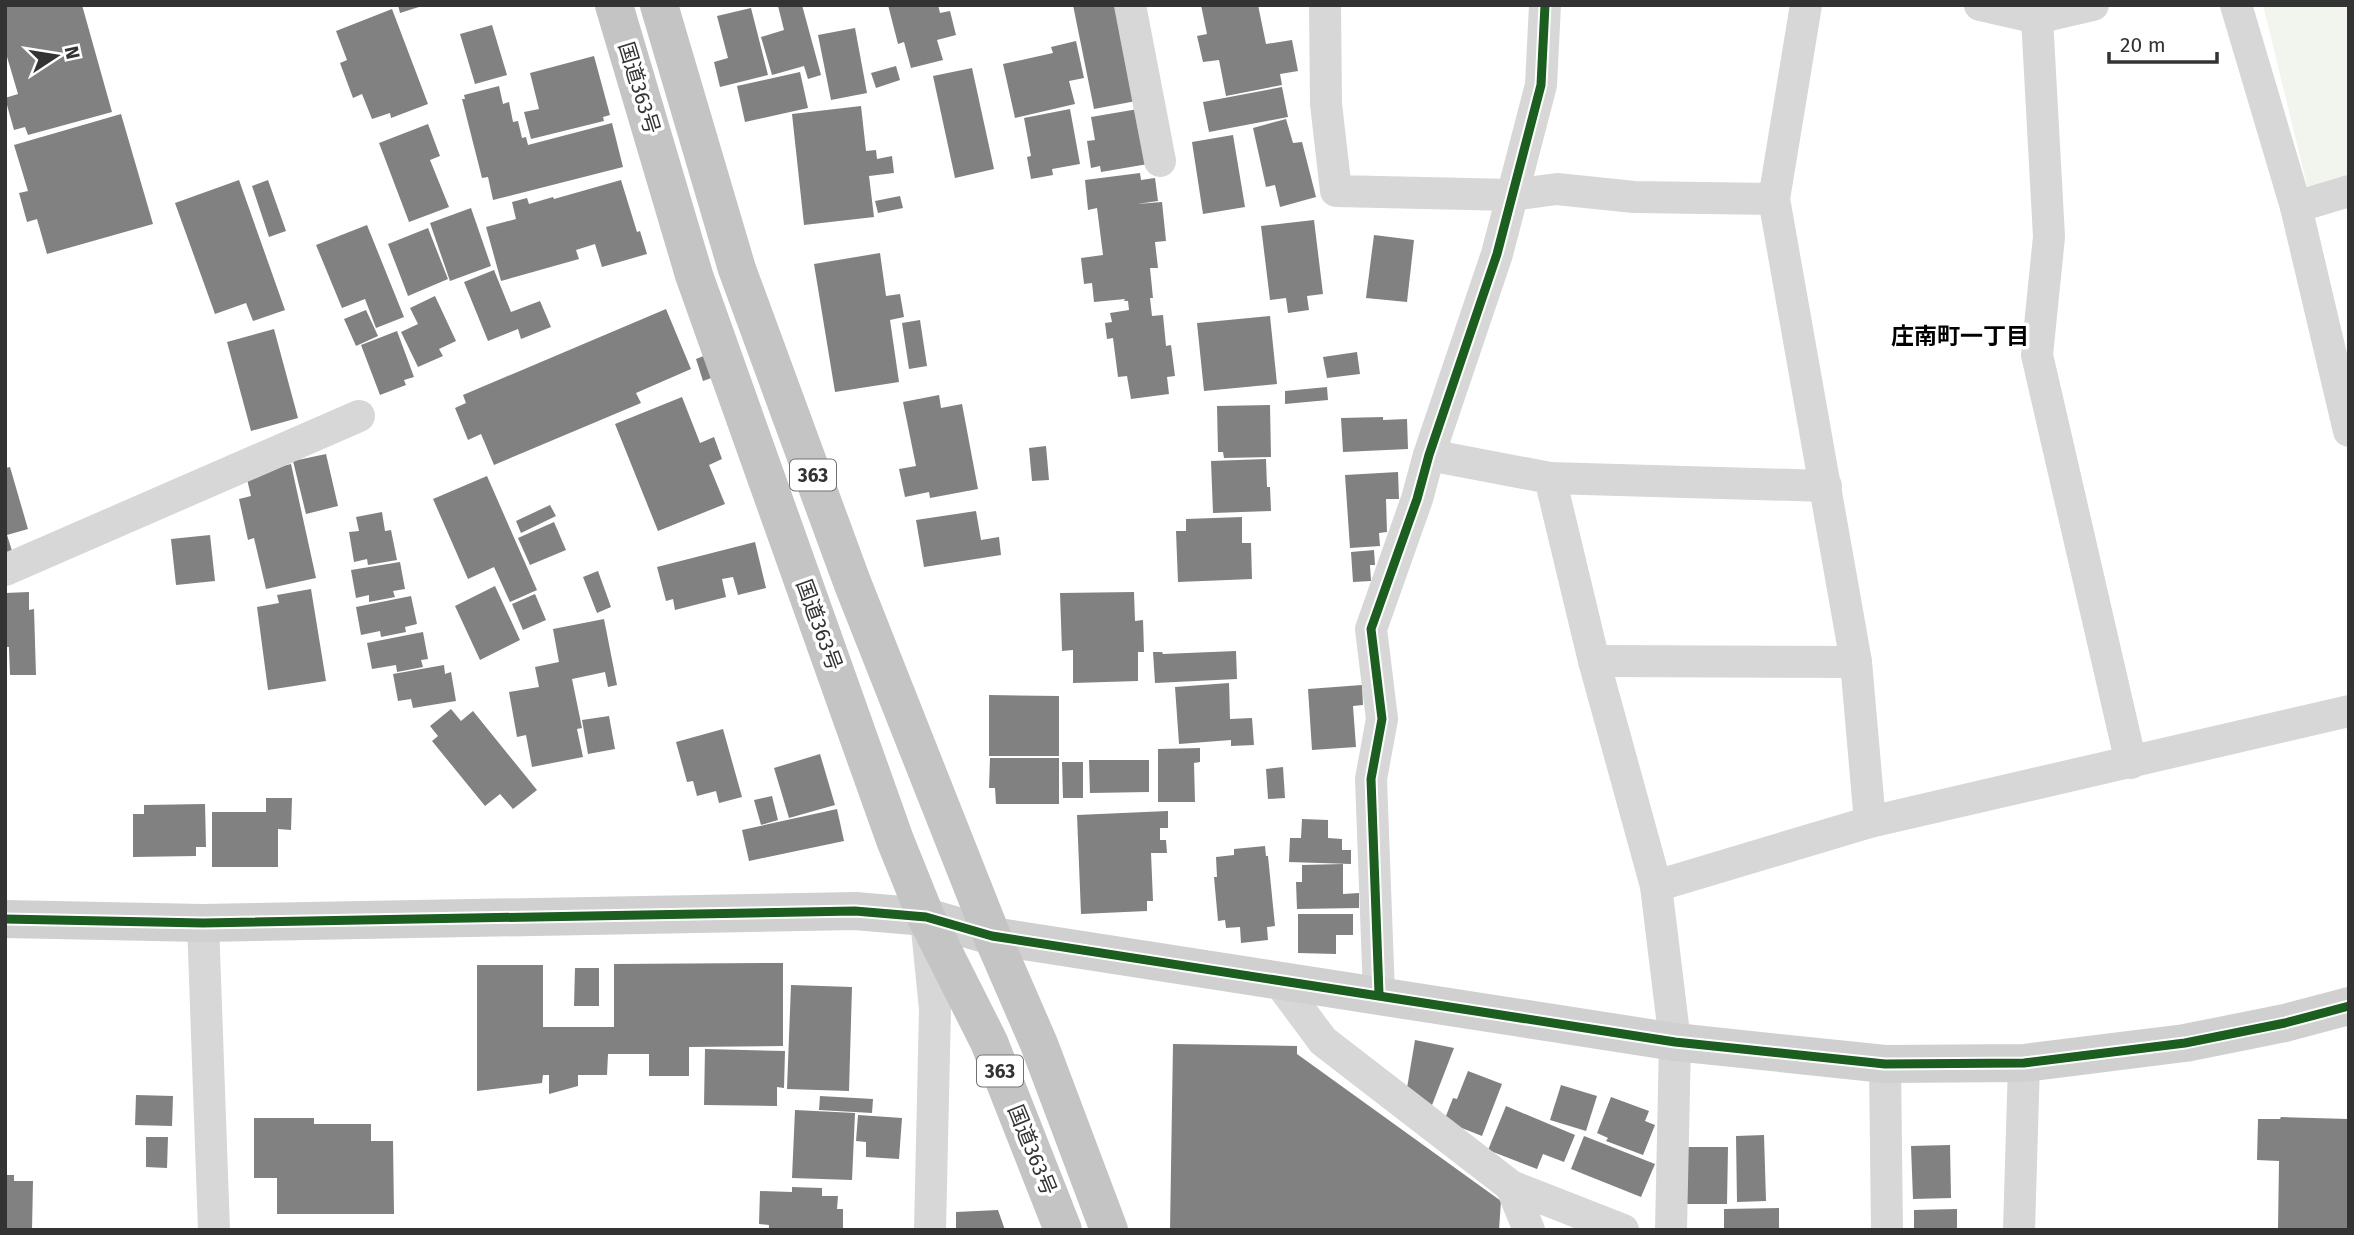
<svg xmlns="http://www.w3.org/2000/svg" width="2354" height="1235" font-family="'Fira Sans','Noto Sans JP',sans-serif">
	<rect width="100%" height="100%" fill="#fff"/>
	<path fill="#f1f5ed" d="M 2263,5 L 2349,5 L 2349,176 L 2308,189 Z"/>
	<g fill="#818181">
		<path d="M 5,5 L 82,5 L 112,112 L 28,135 L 25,127 L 14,130 L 5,98 L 18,94 L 5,50 Z"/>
		<path d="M 398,5 L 422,5 L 422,6 L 400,13 Z"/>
		<path d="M 782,5 L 802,5 L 821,75 L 808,79 L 804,66 L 772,75 L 761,37 L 784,30 L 778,6 Z"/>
		<path d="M 888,5 L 938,5 L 940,13 L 950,11 L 956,35 L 937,40 L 943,60 L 911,68 L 904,42 L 898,44 Z"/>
		<path d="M 1073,5 L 1118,5 L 1136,101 L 1094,109 Z"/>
		<path d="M 1201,5 L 1258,5 L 1266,44 L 1292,40 L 1298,71 L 1280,74 L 1282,85 L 1226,96 L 1219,60 L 1203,62 L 1197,36 L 1207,34 Z"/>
		<path d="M 751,8 L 768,75 L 720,87 L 714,62 L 728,58 L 717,16 Z"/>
		<path d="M 392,9 L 428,104 L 391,118 L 390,113 L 372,119 L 362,94 L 353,98 L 340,63 L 347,60 L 336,31 Z"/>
		<path d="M 492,25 L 507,75 L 475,84 L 460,34 Z"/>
		<path d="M 855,28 L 867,93 L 831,100 L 818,35 Z"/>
		<path d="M 1076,41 L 1084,78 L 1069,81 L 1075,104 L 1015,118 L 1003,64 L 1053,53 L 1051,47 Z"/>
		<path d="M 594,56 L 610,115 L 603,117 L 604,121 L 531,139 L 524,112 L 539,109 L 530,73 Z"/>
		<path d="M 896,66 L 900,80 L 876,88 L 871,73 Z"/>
		<path d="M 972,68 L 994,169 L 955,178 L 933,76 Z"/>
		<path d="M 800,72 L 808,108 L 745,122 L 737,86 Z"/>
		<path d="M 499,86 L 503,104 L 509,102 L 513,122 L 518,121 L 522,138 L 526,137 L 528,145 L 612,123 L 623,167 L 493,200 L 488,177 L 482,178 L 462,99 L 465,99 L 464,95 Z"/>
		<path d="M 1282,87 L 1288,117 L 1209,132 L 1203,102 Z"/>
		<path d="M 861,106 L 866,151 L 876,150 L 877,159 L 892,156 L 894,173 L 869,176 L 874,217 L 804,225 L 792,114 Z"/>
		<path d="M 1070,109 L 1080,164 L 1052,169 L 1053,175 L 1031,179 L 1027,157 L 1031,156 L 1024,118 Z"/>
		<path d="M 1138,109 L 1148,164 L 1101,172 L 1100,166 L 1091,168 L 1087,141 L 1095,140 L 1091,117 Z"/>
		<path d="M 121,114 L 153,224 L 47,254 L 37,219 L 27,222 L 19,193 L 28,191 L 14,145 Z"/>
		<path d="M 1286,119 L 1293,143 L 1302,142 L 1316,197 L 1280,207 L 1275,185 L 1266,187 L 1253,128 Z"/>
		<path d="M 428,124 L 440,156 L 430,160 L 449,207 L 409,222 L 379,143 Z"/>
		<path d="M 1233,135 L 1245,207 L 1203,214 L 1192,142 Z"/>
		<path d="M 1140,173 L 1141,180 L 1155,178 L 1158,201 L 1137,204 L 1162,202 L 1166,241 L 1155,242 L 1158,268 L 1150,268 L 1153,298 L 1150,298 L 1152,316 L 1163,315 L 1166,346 L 1171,345 L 1175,376 L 1167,377 L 1169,394 L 1131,399 L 1127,376 L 1118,377 L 1113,338 L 1107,339 L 1105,323 L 1112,322 L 1110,313 L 1129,310 L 1128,301 L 1124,301 L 1125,299 L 1094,302 L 1092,283 L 1084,284 L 1081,258 L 1103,255 L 1097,208 L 1088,210 L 1085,180 Z"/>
		<path d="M 239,180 L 285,310 L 253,321 L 246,303 L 215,314 L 175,203 Z"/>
		<path d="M 268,180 L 286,231 L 269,237 L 252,186 Z"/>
		<path d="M 621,180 L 637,232 L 640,231 L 647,254 L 602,267 L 595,244 L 576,250 L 579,259 L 501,281 L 486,227 L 516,219 L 512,202 L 527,198 L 529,204 L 553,197 L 554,199 Z"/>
		<path d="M 900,196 L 903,208 L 878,213 L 875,201 Z"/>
		<path d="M 471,208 L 491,266 L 450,281 L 430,223 Z"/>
		<path d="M 1314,220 L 1323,294 L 1307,296 L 1309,310 L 1288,313 L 1286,298 L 1270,300 L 1261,226 Z"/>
		<path d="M 367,225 L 404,317 L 376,328 L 365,299 L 342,308 L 316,245 Z"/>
		<path d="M 428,228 L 448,279 L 408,296 L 388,244 Z"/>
		<path d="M 1374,235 L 1414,240 L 1407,302 L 1366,298 Z"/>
		<path d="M 880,253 L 886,296 L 900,294 L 904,317 L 890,320 L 899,382 L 835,392 L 814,264 Z"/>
		<path d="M 494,270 L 511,312 L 540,301 L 551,327 L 521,339 L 518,329 L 488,341 L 464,282 Z"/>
		<path d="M 435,296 L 456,341 L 439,349 L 443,356 L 418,367 L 401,332 L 418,324 L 410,308 Z"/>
		<path d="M 666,309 L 691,369 L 636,393 L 641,403 L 494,465 L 481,434 L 468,440 L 455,408 L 466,403 L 463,395 Z"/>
		<path d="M 366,310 L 378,336 L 356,346 L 344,319 Z"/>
		<path d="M 1270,316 L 1277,384 L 1204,391 L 1197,323 Z"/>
		<path d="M 920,320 L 927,366 L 909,369 L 902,323 Z"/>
		<path d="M 274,329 L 298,418 L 251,431 L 227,342 Z"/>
		<path d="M 397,331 L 414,377 L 404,380 L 406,385 L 380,395 L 361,345 Z"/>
		<path d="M 1357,352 L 1360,374 L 1327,378 L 1323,357 Z"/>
		<path d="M 706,355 L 714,377 L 703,381 L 696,359 Z"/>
		<path d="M 1327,387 L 1328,400 L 1285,404 L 1285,391 Z"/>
		<path d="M 939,395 L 941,408 L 962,404 L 978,489 L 930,498 L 929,492 L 905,497 L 899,469 L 916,466 L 903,402 Z"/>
		<path d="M 682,397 L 700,443 L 714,437 L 722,459 L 709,465 L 725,504 L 658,531 L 615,424 Z"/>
		<path d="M 1270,405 L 1271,457 L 1224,458 L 1223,452 L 1218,452 L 1217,406 Z"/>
		<path d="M 1383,417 L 1383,420 L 1407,419 L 1408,449 L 1343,452 L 1341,418 Z"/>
		<path d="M 1046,446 L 1049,480 L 1032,481 L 1029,448 Z"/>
		<path d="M 326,454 L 338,506 L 306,514 L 293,461 Z"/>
		<path d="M 1266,459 L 1267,487 L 1270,487 L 1271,511 L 1213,513 L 1211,461 Z"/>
		<path d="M 291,464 L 316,578 L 266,589 L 254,538 L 248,540 L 239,499 L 251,496 L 246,475 Z"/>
		<path d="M 10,467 L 28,529 L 7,535 L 15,560 L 5,563 L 5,468 Z"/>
		<path d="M 1398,472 L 1399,499 L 1386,499 L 1387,532 L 1379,533 L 1380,546 L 1350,548 L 1345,475 Z"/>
		<path d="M 487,476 L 537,590 L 510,602 L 494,567 L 468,579 L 433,499 Z"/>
		<path d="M 550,505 L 556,516 L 521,533 L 516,521 Z"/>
		<path d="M 976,511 L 981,540 L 999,537 L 1001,555 L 924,567 L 916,520 Z"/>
		<path d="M 382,512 L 385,531 L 391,530 L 397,560 L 368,565 L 367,559 L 354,562 L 349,532 L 359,531 L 356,517 Z"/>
		<path d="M 1242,517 L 1242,543 L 1251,543 L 1252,579 L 1178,582 L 1176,531 L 1186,531 L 1186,519 Z"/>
		<path d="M 554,522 L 566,550 L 530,565 L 518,538 Z"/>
		<path d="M 210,535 L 215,581 L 176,585 L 171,539 Z"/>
		<path d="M 755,542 L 766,588 L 738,595 L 733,577 L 722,579 L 726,597 L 675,610 L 673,599 L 666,601 L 657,567 Z"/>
		<path d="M 1374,550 L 1375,565 L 1370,565 L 1371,581 L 1353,582 L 1351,552 Z"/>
		<path d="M 400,562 L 405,589 L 393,591 L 395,597 L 369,602 L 369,595 L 356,598 L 351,570 Z"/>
		<path d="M 598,571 L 611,607 L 597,613 L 583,577 Z"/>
		<path d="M 495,586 L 520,640 L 480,660 L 455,606 Z"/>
		<path d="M 311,589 L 326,681 L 268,690 L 257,607 L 279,603 L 277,595 Z"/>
		<path d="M 29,592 L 29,610 L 34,609 L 36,675 L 10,675 L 9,647 L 5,647 L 5,593 Z"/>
		<path d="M 1134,592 L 1135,621 L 1143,620 L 1144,652 L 1138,652 L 1138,681 L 1073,683 L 1073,650 L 1062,651 L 1060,593 Z"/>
		<path d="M 535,594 L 546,620 L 523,630 L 512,604 Z"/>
		<path d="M 411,596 L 417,624 L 405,627 L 406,632 L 381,637 L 380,631 L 361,635 L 356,607 Z"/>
		<path d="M 604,619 L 617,685 L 608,687 L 605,672 L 572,679 L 582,728 L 577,729 L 583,757 L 532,767 L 526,735 L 517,737 L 509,692 L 539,687 L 535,667 L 559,662 L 553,629 Z"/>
		<path d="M 423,632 L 428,659 L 421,660 L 423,667 L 397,672 L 396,665 L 372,669 L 367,643 Z"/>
		<path d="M 1236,651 L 1237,679 L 1155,683 L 1153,652 L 1162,652 L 1163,654 Z"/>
		<path d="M 444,665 L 445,674 L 451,672 L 456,701 L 413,708 L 411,699 L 398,701 L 393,674 Z"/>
		<path d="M 1229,683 L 1230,719 L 1252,718 L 1254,745 L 1231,746 L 1231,740 L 1179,744 L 1175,687 Z"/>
		<path d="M 1362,685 L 1363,705 L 1353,706 L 1356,747 L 1312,750 L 1308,689 Z"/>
		<path d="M 989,695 L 1059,696 L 1059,756 L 989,756 Z"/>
		<path d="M 451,709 L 461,721 L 473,711 L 537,790 L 513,809 L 500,794 L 485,806 L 432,741 L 438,736 L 430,726 Z"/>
		<path d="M 609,716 L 615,749 L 588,754 L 582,720 Z"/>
		<path d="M 723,729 L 742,797 L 719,803 L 716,791 L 697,796 L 693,781 L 687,782 L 676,742 Z"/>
		<path d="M 1200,748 L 1200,762 L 1194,763 L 1195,802 L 1158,802 L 1158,749 Z"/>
		<path d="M 820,754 L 835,805 L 789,818 L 774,768 Z"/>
		<path d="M 990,758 L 1059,758 L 1059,804 L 996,804 L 995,788 L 989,788 Z"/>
		<path d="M 1089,760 L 1149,760 L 1149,792 L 1090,793 Z"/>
		<path d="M 1062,762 L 1083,762 L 1083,798 L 1063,798 Z"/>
		<path d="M 1283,767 L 1285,798 L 1268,799 L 1266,769 Z"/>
		<path d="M 772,796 L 778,820 L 761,825 L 754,800 Z"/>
		<path d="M 266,798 L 292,798 L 291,830 L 278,829 L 278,867 L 212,867 L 212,812 L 266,812 Z"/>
		<path d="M 205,804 L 206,847 L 196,847 L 196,856 L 133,857 L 133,814 L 144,814 L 144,805 Z"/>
		<path d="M 837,809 L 844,841 L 749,861 L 742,830 Z"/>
		<path d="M 1168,811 L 1168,828 L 1160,828 L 1160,840 L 1166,840 L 1167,853 L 1151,853 L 1153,901 L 1147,901 L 1147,911 L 1081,914 L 1077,815 Z"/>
		<path d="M 1302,819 L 1328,820 L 1328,838 L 1342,839 L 1342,850 L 1351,850 L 1351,864 L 1289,862 L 1290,838 L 1301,838 Z"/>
		<path d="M 1265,846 L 1266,856 L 1268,856 L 1275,926 L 1267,927 L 1268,940 L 1241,943 L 1240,927 L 1226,928 L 1225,920 L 1218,921 L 1214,877 L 1217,877 L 1216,857 L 1234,855 L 1234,849 Z"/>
		<path d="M 1343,864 L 1343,894 L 1359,893 L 1359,908 L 1297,909 L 1296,882 L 1302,882 L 1302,865 Z"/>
		<path d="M 1298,914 L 1353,914 L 1353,935 L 1336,935 L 1336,954 L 1298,953 Z"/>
		<path d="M 783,963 L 783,1046 L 689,1047 L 689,1076 L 649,1076 L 649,1054 L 608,1054 L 607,1075 L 578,1075 L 578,1086 L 549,1094 L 549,1075 L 543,1075 L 542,1083 L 477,1091 L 477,965 L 543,965 L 543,1027 L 614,1027 L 614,964 Z"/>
		<path d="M 575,968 L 599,968 L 599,1006 L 574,1006 Z"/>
		<path d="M 791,985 L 852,987 L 849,1091 L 787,1089 Z"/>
		<path d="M 1415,1040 L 1454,1048 L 1429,1113 L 1406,1094 Z"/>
		<path d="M 1173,1044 L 1297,1046 L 1297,1054 L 1501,1201 L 1499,1230 L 1170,1230 Z"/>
		<path d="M 705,1049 L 785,1051 L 784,1088 L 777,1087 L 777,1106 L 704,1105 Z"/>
		<path d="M 1468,1071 L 1502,1084 L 1482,1136 L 1444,1121 L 1453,1098 L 1457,1099 Z"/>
		<path d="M 1561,1085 L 1597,1096 L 1586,1131 L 1550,1120 Z"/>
		<path d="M 136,1095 L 173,1096 L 172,1126 L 135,1125 Z"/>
		<path d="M 820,1096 L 873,1099 L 872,1113 L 819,1110 Z"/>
		<path d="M 1611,1097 L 1649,1111 L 1645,1121 L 1655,1125 L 1643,1155 L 1606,1141 L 1608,1138 L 1597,1133 Z"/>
		<path d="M 1506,1106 L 1575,1135 L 1564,1162 L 1543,1154 L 1537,1169 L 1488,1150 Z"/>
		<path d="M 795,1110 L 855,1113 L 852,1180 L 792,1178 Z"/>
		<path d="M 858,1115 L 902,1118 L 899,1159 L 866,1157 L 866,1142 L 856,1141 Z"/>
		<path d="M 2281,1117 L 2349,1119 L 2349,1230 L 2278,1230 L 2279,1161 L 2257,1160 L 2258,1119 L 2280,1119 Z"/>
		<path d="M 254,1118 L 314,1118 L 314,1124 L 371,1124 L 371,1141 L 393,1141 L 394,1214 L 277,1214 L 277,1178 L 254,1178 Z"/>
		<path d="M 1764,1135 L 1766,1201 L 1737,1202 L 1736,1136 Z"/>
		<path d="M 1584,1136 L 1655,1164 L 1641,1197 L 1571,1169 Z"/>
		<path d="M 146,1137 L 168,1137 L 167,1168 L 146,1167 Z"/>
		<path d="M 1950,1145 L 1951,1198 L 1913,1199 L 1911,1146 Z"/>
		<path d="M 1686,1147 L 1728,1147 L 1727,1204 L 1685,1204 Z"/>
		<path d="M 5,1175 L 14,1175 L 14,1181 L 33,1181 L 32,1230 L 5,1230 Z"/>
		<path d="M 792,1187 L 822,1188 L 822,1196 L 838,1196 L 837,1209 L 843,1209 L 843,1230 L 769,1230 L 769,1225 L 759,1224 L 760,1191 L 792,1192 Z"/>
		<path d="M 1779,1208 L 1779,1230 L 1724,1230 L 1724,1209 Z"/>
		<path d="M 1957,1209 L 1957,1230 L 1914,1230 L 1914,1210 Z"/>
		<path d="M 998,1210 L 1005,1230 L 956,1230 L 956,1212 Z"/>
	</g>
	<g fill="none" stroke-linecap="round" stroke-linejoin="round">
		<g stroke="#d7d7d7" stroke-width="32">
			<path d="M 1130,5 L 1160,161"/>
			<path d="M 1325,5 L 1326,104 L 1336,191 L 1512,195 L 1557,189 L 1634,197 L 1774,199"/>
			<path d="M 1806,5 L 1774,199 L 1856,662 L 1870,822"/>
			<path d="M 1980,5 L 2037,18"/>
			<path d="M 2093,5 L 2037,18 L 2049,237 L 2037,355 L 2131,763"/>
			<path d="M 2236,5 L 2296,207 L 2349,431"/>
			<path d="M 2296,207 L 2349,191"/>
			<path d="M 1429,455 L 1550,478 L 1594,661 L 1656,886 L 1675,1042 L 1671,1230"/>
			<path d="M 1550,478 L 1826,486"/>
			<path d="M 5,570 L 359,416"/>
			<path d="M 1594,661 L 1856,662"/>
			<path d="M 1656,886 L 1870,822 L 2349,711"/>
			<path d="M 203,923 L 214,1230"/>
			<path d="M 927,929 L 935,1009 L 930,1230"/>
			<path d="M 1277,979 L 1323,1041 L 1511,1186 L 1623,1230"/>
			<path d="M 1379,994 L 1371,779 L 1382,719 L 1371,629 L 1417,499 L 1429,455 L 1497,254 L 1541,85 L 1545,5"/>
			<path d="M 1885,1064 L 1887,1230"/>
			<path d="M 1511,1186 L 1529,1230"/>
			<path d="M 2019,1230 L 2024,1063"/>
		</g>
		<path stroke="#d0d0d0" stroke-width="38" d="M 5,919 L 203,923 L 855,911 L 926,917 L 992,936 L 1675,1042 L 1885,1064 L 2024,1063 L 2185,1043 L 2285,1023 L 2349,1006"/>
		<g stroke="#c4c4c4" stroke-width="38">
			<path d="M 614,5 L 694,275 L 895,840 L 926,917 L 989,1042 L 1063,1230"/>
			<path d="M 659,5 L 737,269 L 852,582 L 992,936 L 1039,1044 L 1109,1230"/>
		</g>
		<defs>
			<g id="cycleway">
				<path d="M 5,919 L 203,923 L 855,911 L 926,917 L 992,936 L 1675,1042 L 1885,1064 L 2024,1063 L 2185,1043 L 2285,1023 L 2349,1006"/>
				<path d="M 1379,994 L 1371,779 L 1382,719 L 1371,629 L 1417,499 L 1429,455 L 1497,254 L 1541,85 L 1545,5"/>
			</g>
		</defs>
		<use href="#cycleway" stroke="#fff" stroke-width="13"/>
		<use href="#cycleway" stroke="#1b5e20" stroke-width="9"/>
	</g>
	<g text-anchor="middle" stroke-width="7" stroke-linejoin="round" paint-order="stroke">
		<g fill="#fff" stroke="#707070" stroke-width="2">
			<rect x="790" y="459.5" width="46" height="31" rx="5"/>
			<rect x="977" y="1055.5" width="46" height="31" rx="5"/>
		</g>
		<g font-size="19" font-weight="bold" fill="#333">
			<text x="813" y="482">363</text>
			<text x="1000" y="1078">363</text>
		</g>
		<g font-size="21" fill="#333" stroke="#fff">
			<text transform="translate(639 88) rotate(73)" y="7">国道363号</text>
			<text transform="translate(819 625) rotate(70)" y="7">国道363号</text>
			<text transform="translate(1032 1150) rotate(68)" y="7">国道363号</text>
		</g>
		<g font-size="23" font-weight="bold" fill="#000" stroke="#fff">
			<text x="1960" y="344">庄南町一丁目</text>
		</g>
	</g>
	<rect width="2354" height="1235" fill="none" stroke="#333333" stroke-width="14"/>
	<g transform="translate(56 56) rotate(78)" stroke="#ffffff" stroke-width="5" paint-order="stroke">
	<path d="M0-5L12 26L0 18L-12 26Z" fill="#333333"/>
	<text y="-10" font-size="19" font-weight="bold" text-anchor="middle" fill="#333333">N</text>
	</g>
	<path d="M2109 52v10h108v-10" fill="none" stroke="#333333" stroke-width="3.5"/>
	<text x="2120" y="52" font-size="21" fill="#333333" stroke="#ffffff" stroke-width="5" paint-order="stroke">20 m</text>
</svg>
